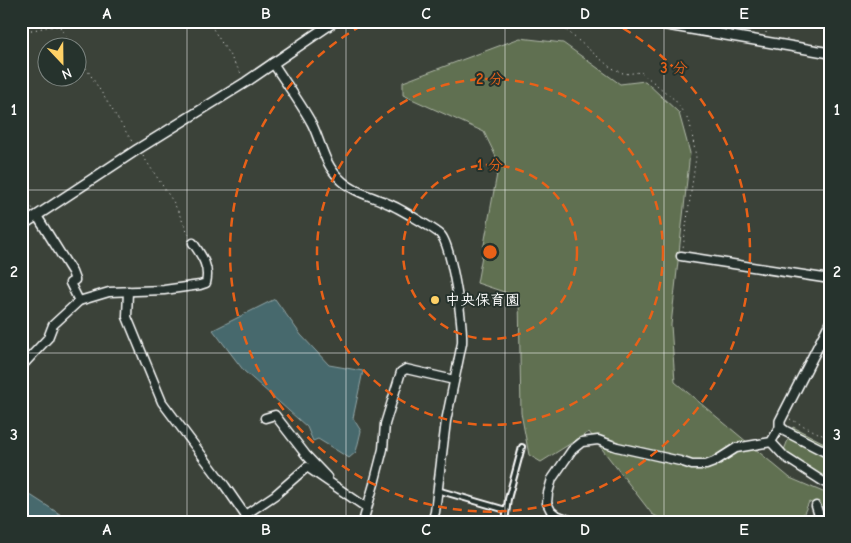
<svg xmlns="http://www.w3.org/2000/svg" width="851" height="543" font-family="'Comic Neue','Klee One',sans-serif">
	<rect width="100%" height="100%" fill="#3b4239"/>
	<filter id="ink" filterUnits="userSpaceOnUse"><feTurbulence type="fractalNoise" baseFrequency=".02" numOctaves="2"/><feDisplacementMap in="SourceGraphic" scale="10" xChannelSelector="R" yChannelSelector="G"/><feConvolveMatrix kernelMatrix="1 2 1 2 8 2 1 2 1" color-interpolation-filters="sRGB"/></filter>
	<g filter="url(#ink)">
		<g fill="#607051" stroke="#b0b8a8">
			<path d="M 520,38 L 563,43 L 620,84 L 645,81 L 679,113 L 690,153 L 671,325 L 675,382 L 790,478 L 830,495 L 830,511 L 809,502 L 800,522 L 667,522 L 652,514 L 589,432 L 541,462 L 529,455 L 521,413 L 519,297 L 477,283 L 499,163 L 484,132 L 403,95 L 403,82 Z"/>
			<path d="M 793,427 L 830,446 L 830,490 L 779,457 L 784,450 Z"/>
		</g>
		<g fill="#47696d" stroke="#91a5a7">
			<path d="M 275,299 L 301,335 L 329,365 L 363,371 L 353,418 L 361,431 L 356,452 L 349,458 L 318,439 L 313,441 L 307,427 L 244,371 L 213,330 Z"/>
			<path d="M 21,489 L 72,522 L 21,522 Z"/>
		</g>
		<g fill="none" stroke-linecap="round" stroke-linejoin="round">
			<defs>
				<g id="service">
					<path d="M 437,490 L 506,510"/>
					<path d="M 505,522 L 508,499 L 522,447"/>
				</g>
				<g id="minor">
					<path d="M 273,63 C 285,82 302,105 312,124 C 321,142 324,164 339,178 C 352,192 372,196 389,204 C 397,207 438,231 441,235 C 452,248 463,324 462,343 L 446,421 L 435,512 L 432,522"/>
					<path d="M 37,216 L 72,272 L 75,280 L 70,283 L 79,301"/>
					<path d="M 681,256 L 830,279"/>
					<path d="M 128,291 L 127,317 L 162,402 L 225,486 L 250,522"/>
					<path d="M 21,367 L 48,338 L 53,325 L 79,301 L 109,292 L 164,290 L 200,285 L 206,283 C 210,267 202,256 193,243"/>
					<path d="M 265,418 L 275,415 L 306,455 L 327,477"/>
					<path d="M 771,442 L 785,457 L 830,486"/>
					<path d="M 816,506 L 821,522"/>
					<path d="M 245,515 L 275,495 L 307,467 L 367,508"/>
					<path d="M 363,522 L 374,484 L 383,449 L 385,424 L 401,372 L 406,369 L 454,380"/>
					<path d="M 574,522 L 556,515 L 551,511 L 547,503 L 548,493 L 552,479 L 572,450 L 582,442 L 598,440 L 617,447 L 680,461 L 692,465 L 706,465 L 714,462 L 736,448 L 771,442 L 780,427"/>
				</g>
				<g id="tertiary">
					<path d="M 644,21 L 830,53"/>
					<path d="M 21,226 L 138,149 L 246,82 L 335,21"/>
					<path d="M 830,323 L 780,421 L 780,427 L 785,431 L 830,454"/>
				</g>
			</defs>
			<use href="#service" stroke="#fff" stroke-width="8"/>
			<use href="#minor" stroke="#fff" stroke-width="11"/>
			<use href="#tertiary" stroke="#fff" stroke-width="12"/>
			<g stroke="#fff" stroke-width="1" stroke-dasharray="1 4" stroke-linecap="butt">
				<path d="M 208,21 L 242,75"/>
				<path d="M 555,21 L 610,67 L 625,74 L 641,72 L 675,100 L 690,123 L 696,157 L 683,248"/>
				<path d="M 60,27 L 73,48"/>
				<path d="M 21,30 L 33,30 L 47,27 L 87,24 L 91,21"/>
				<path d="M 766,33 L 767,21"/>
				<path d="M 78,55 L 133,143"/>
				<path d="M 143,156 L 174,203 L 190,237"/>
				<path d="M 21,191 L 33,209"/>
				<path d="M 790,419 L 830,439"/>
			</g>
			<use href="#service" stroke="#26332d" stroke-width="4"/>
			<use href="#minor" stroke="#26332d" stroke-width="8"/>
			<use href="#tertiary" stroke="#26332d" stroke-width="9"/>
		</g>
	</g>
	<path fill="none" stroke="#fff" stroke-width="1" stroke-opacity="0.55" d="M 187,21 L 187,522M 346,21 L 346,522M 505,21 L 505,522M 664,21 L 664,522M 21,190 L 830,190M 21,353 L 830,353"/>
	<g fill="none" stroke="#e96118" stroke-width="2.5" stroke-dasharray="9 6">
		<circle cx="490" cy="252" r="87"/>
		<circle cx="490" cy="252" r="173"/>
		<path d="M610 21A260 260 0 1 1 370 21"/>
	</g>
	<circle fill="#ffd166" stroke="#26332d" stroke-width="2" cx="435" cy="300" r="5"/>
	<g text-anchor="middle" stroke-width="4" stroke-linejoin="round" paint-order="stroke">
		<g font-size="15" font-weight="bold" fill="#fff" stroke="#26332d" text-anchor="start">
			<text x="445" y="305">中央保育園</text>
		</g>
	</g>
	<circle cx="490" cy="252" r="8" fill="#e96118" stroke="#26332d" stroke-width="2.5"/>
	<g font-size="15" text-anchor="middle" font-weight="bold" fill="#e96118" stroke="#26332d" stroke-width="4" stroke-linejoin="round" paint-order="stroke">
		<text x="674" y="73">3 分</text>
		<text x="490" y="84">2 分</text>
		<text x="490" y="170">1 分</text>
	</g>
	<rect width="851" height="543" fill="none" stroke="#26332d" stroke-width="55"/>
	<g transform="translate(62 62) rotate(158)"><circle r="24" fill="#26332d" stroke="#7d8581"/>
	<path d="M0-4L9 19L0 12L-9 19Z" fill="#ffd166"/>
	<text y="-8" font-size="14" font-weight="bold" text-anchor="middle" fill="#ffffff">N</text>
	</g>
	<rect x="28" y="28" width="796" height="488" fill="none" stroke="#fff" stroke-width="2"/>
	<g font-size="16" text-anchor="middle" font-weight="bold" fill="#fff">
		<text x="107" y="19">A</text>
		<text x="266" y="19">B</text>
		<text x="426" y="19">C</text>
		<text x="585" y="19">D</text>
		<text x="744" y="19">E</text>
		<text x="14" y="115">1</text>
		<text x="837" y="115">1</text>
		<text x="14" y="277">2</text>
		<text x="837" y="277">2</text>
		<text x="14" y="440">3</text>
		<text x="837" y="440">3</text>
		<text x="107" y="535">A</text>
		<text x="266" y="535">B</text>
		<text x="426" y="535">C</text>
		<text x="585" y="535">D</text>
		<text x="744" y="535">E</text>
	</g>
</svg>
